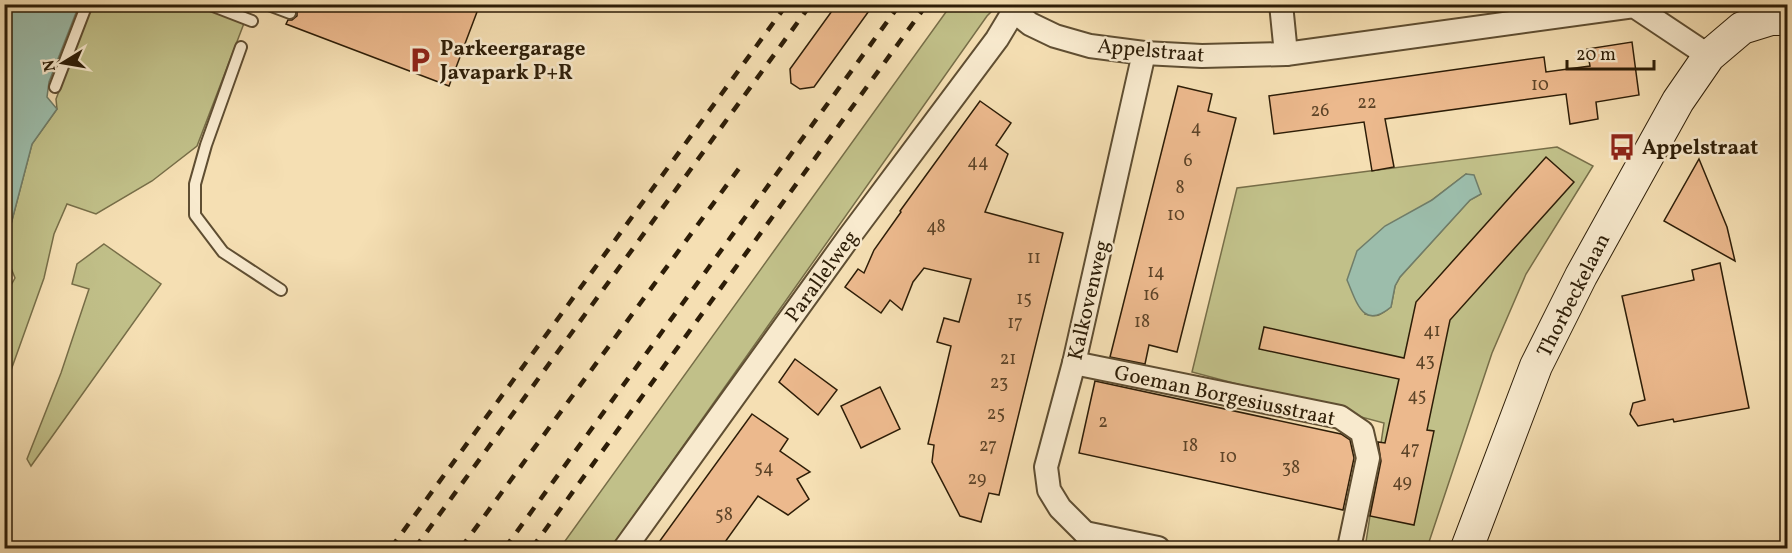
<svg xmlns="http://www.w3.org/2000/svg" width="1792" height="553" font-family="Vollkorn,serif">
	<rect width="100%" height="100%" fill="#f5dfb3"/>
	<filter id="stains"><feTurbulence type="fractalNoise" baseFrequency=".00333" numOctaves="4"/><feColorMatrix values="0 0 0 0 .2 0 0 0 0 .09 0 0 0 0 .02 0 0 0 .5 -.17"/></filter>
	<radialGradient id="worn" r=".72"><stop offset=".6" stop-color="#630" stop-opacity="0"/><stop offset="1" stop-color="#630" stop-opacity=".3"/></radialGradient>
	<g fill="#c1c089" stroke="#776e48" stroke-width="1.5" fill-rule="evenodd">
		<path d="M 92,5 L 251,5 L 197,146 L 152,181 L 96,214 L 67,204 L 54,234 L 44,278 L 5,387 L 5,296 L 15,278 L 5,253 L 5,247 L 32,144 L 57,109 L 56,99 Z"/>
		<path d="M 951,5 L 998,5 L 987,16 L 611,548 L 560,548 Z"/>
		<path d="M 1557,147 L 1593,166 L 1526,274 L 1492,353 L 1427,548 L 1369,548 L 1366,542 L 1384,423 L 1192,372 L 1237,188 ZM 1466,174 L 1481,194 L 1470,200 L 1400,277 L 1395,286 L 1391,307 C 1381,315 1377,318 1365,314 L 1432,200 Z"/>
		<path d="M 104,244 L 161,284 L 31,466 L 27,459 L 61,373 L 89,289 L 72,284 L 77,264 Z"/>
	</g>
	<g fill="#9cbdab" stroke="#707d69" stroke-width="1.5">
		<path d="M 5,4 L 79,5 L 49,82 L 47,97 L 57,109 L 32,144 L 5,247 Z"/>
		<path d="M 1466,174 L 1474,175 L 1481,194 L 1470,200 L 1400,277 L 1395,286 L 1391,307 C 1363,330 1357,303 1347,280 L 1357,251 L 1385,226 L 1432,200 Z"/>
	</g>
	<g fill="#ecb98d" stroke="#2d1d07" stroke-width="1.5">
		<path d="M 294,4 L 480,4 L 449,86 L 286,24 L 288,20 L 292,20 L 297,16 L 297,11 Z"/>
		<path d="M 837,4 L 874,4 L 814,87 L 800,89 L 791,83 L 790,69 Z"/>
		<path d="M 1632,42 L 1639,95 L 1596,102 L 1598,119 L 1570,124 L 1566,94 L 1385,119 L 1394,167 L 1372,171 L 1364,122 L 1274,134 L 1269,96 L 1544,57 L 1546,72 L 1590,66 L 1587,49 Z"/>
		<path d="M 1178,86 L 1212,94 L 1208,111 L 1236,118 L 1177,352 L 1149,345 L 1145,364 L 1110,357 Z"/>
		<path d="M 980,101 L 1011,123 L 996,145 L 1008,154 L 985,212 L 1063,233 L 999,495 L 989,493 L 981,522 L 960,516 L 932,462 L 934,445 L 928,444 L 951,346 L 937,342 L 944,318 L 959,322 L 971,279 L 924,268 L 913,282 L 902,310 L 890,300 L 881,313 L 845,287 L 858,269 L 864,273 L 874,250 L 901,212 L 900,211 Z"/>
		<path d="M 1546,157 L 1574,182 L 1450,320 L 1427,430 L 1434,431 L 1414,525 L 1370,516 L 1381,461 L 1378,442 L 1385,443 L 1399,379 L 1259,349 L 1264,327 L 1404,358 L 1416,302 Z"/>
		<path d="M 1699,159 L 1727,227 L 1735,261 L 1664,221 Z"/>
		<path d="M 1720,263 L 1749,408 L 1674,422 L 1673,419 L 1638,426 L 1630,414 L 1633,403 L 1645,400 L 1622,296 L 1694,280 L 1692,270 Z"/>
		<path d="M 795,359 L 837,390 L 818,415 L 779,382 Z"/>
		<path d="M 1095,381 L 1341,434 L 1350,440 L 1354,458 L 1343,510 L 1079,453 Z"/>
		<path d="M 880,387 L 900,429 L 861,448 L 841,406 Z"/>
		<path d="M 752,414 L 788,439 L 780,451 L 810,472 L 797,479 L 809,499 L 788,515 L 758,496 L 720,549 L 654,549 Z"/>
	</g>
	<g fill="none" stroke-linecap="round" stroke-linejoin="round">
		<defs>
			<g id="lane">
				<path d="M 208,4 L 252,21"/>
				<path d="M 266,4 L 290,13"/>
				<path d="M 241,47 L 206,145 L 195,184 L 195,215 L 223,252 L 281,290"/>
				<path d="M 55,87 L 87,4"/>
			</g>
			<g id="street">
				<path d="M 1281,4 L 1286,54"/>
				<path d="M 1014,11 L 1030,24 L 1055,36 L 1090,46 L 1144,53 L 1202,56 L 1286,54 L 1634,6 L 1709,56"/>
				<path d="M 1074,363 L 1340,417 L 1362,432 L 1368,458 L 1349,548"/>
				<path d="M 1085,533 L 1060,508 L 1049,490 L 1046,467 L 1074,363 L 1144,53"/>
				<path d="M 1085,533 L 1158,548"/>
				<path d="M 625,548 L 849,237 L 997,39 L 1018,4"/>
			</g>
			<path id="secondary" d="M 1467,548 L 1536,366 L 1581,276 L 1678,101 L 1709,56 L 1742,28 L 1771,19 L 1788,19"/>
		</defs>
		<use href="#lane" stroke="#5f4e32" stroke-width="14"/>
		<use href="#street" stroke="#5f4e32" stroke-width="26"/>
		<use href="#secondary" stroke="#2d1d07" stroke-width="34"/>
		<use href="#lane" stroke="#f8eace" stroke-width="10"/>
		<use href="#street" stroke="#f8eace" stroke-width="22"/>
		<use href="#secondary" stroke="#f8eace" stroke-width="32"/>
		<g stroke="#2d1d07" stroke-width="4.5" stroke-dasharray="10 10" stroke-linecap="butt">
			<path d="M 391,548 L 787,4"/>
			<path d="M 415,548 L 811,4"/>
			<path d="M 461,548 L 740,167"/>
			<path d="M 505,548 L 900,4"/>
			<path d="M 532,548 L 927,4"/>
		</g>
	</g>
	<defs>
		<symbol id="parking-bare" viewBox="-9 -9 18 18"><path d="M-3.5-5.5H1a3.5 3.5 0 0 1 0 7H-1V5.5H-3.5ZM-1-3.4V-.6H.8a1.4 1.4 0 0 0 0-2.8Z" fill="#8f2418" stroke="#f8eace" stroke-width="2.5" paint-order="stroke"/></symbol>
		<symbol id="bus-bare" viewBox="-9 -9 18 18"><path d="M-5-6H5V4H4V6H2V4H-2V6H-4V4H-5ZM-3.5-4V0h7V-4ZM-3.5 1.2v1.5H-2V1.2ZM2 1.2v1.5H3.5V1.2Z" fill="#8f2418" stroke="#f8eace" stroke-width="2.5" paint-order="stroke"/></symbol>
	</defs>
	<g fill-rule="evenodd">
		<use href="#parking-bare" x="401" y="41" width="38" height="38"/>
		<use href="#bus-bare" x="1603" y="128" width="38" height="38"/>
	</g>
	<g text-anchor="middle" stroke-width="5" stroke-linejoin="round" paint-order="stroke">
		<g font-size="18" fill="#5d4428">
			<text x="1540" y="90">10</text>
			<text x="1367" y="108">22</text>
			<text x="1320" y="116">26</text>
			<text x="1196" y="133">4</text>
			<text x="1188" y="166">6</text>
			<text x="978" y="167">44</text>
			<text x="1180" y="193">8</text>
			<text x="1176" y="220">10</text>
			<text x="936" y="232">48</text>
			<text x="1034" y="263">11</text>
			<text x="1156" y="277">14</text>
			<text x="1151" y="300">16</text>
			<text x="1024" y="304">15</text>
			<text x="1142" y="327">18</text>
			<text x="1015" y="328">17</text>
			<text x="1432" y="336">41</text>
			<text x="1008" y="364">21</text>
			<text x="1425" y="366">43</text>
			<text x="999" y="388">23</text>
			<text x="1417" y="401">45</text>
			<text x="996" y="419">25</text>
			<text x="1103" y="427">2</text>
			<text x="988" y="451">27</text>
			<text x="1190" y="451">18</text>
			<text x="1410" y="454">47</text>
			<text x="1228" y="462">10</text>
			<text x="764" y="473">54</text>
			<text x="1291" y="473">38</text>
			<text x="977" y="484">29</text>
			<text x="1402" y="487">49</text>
			<text x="724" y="520">58</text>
		</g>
		<g font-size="21" font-weight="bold" fill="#2d1d07" stroke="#f8eace" text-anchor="start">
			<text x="440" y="55">Parkeergarage<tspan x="440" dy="24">Javapark P+R</tspan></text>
			<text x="1642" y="154">Appelstraat</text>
		</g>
		<g font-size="21" fill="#2d1d07" stroke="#f8eace">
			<text transform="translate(1151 50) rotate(5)" y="7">Appelstraat</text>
			<text transform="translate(821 276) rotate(-54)" y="7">Parallelweg</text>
			<text transform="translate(1573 295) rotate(-63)" y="7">Thorbeckelaan</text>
			<text transform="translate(1088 300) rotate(-77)" y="7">Kalkovenweg</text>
			<text transform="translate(1225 395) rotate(12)" y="7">Goeman Borgesiusstraat</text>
		</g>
	</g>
	<rect width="1792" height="553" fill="none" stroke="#f5dfb3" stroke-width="24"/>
	<rect x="6" y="6" width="1780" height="541" fill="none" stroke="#2d1d07" stroke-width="3"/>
	<rect x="12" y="12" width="1768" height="529" fill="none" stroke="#2d1d07" stroke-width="1.5"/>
	<g transform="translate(63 63) rotate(259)" stroke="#f8eace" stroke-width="4.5" paint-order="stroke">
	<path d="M0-4.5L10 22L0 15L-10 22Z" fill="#2d1d07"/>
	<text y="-9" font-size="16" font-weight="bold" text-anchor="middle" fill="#2d1d07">N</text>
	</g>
	<path d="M1567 60v9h87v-9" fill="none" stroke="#2d1d07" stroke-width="3"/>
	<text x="1576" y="60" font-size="18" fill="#2d1d07" stroke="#f8eace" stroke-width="4.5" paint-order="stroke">20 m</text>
	<rect width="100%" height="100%" filter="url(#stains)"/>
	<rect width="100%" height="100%" fill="url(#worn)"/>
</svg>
